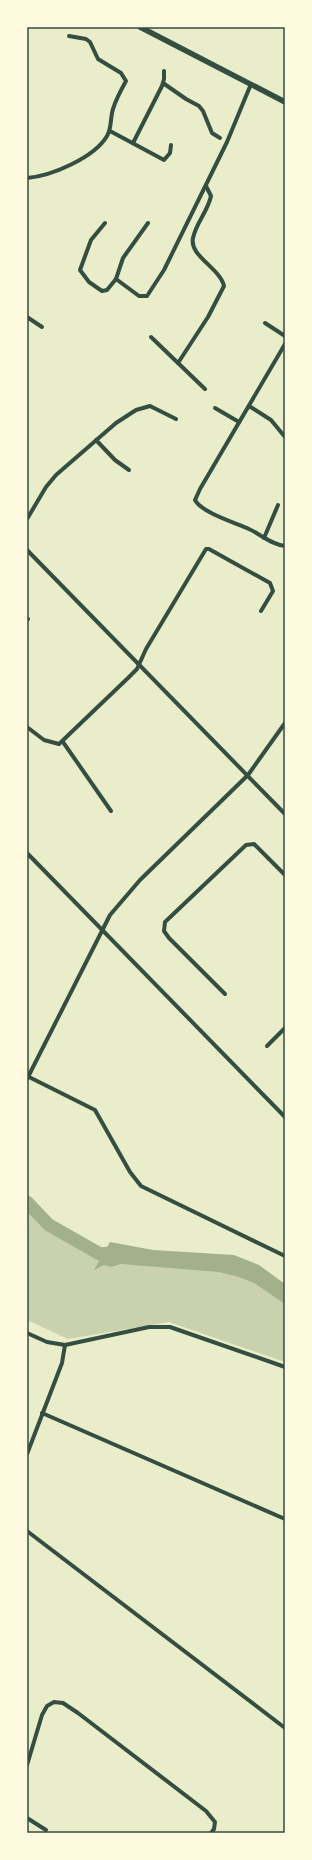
<svg xmlns="http://www.w3.org/2000/svg" width="312" height="1860" font-family="Barlow,sans-serif">
	<rect width="100%" height="100%" fill="#e9edc9"/>
	<path fill="#cad2ad" d="M 27,1202 L 49,1225 L 100,1254 L 124,1252 L 237,1265 L 285,1291 L 285,1362 L 169,1322 L 68,1339 L 27,1320 Z"/>
	<path fill="#a3b18a" d="M 110,1242 L 153,1250 L 234,1255 L 259,1265 L 285,1284 L 285,1304 L 254,1283 L 239,1277 L 219,1272 L 121,1264 L 111,1267 L 104,1265 L 94,1270 Z"/>
	<g fill="none" stroke-linecap="round" stroke-linejoin="round">
		<path stroke="#a3b18a" stroke-width="13" d="M 27,1202 L 49,1225 L 100,1254 L 120,1252"/>
		<g stroke="#344e41" stroke-width="4">
			<path d="M 163,83 L 186,99 L 199,106 L 203,111 L 212,133 L 220,138"/>
			<path d="M 110,131 L 164,160 L 170,153 L 171,145"/>
			<path d="M 133,143 L 162,86 L 164,79 L 164,71"/>
			<path d="M 27,178 C 51,176 94,158 107,136 C 112,128 110,118 113,109 C 116,99 121,90 126,81 L 121,73 L 98,59 L 90,42 L 86,39 L 69,36"/>
			<path d="M 105,223 L 91,240 L 80,270 L 89,282 L 102,291 L 107,290 L 116,279 L 123,258 L 148,223"/>
			<path d="M 116,279 L 139,296 L 147,296 L 164,270 L 227,142 L 251,84"/>
			<path d="M 27,317 L 42,327"/>
			<path d="M 265,323 L 285,336"/>
			<path d="M 151,337 L 178,363"/>
			<path d="M 285,344 L 200,489 L 195,500 C 202,513 236,523 249,529 C 262,535 270,544 285,546"/>
			<path d="M 205,389 L 178,363 L 208,317 L 224,286 C 220,268 189,256 193,238 C 196,223 208,211 211,196 L 206,186"/>
			<path d="M 249,406 L 271,420 L 285,437"/>
			<path d="M 215,408 L 239,422"/>
			<path d="M 96,440 L 115,460 L 129,470"/>
			<path d="M 27,519 L 46,487 L 56,475 L 116,423 L 136,410 L 150,406 L 176,419"/>
			<path d="M 264,538 L 278,505"/>
			<path d="M 27,550 L 285,814"/>
			<path d="M 27,620 L 28,619"/>
			<path d="M 27,727 L 44,740 L 59,744 L 128,678 L 137,669 L 146,649 L 206,549 L 209,549 L 270,583 L 273,591 L 261,611"/>
			<path d="M 63,742 L 111,811"/>
			<path d="M 27,853 L 285,1117"/>
			<path d="M 225,994 L 169,938 L 164,931 L 165,922 L 246,845 L 254,844 L 285,875"/>
			<path d="M 267,1046 L 285,1028"/>
			<path d="M 27,1076 L 95,1110 L 130,1172 L 141,1186 L 285,1256"/>
			<path d="M 27,1079 L 110,915 L 140,880 L 248,775 L 285,723"/>
			<path d="M 27,1333 L 47,1342 L 65,1345 L 149,1327 L 170,1327 L 285,1367"/>
			<path d="M 42,1413 L 285,1519"/>
			<path d="M 27,1454 L 62,1363 L 65,1345"/>
			<path d="M 27,1531 L 285,1728"/>
			<path d="M 27,1765 L 42,1715 L 47,1706 L 54,1702 L 63,1703 L 78,1713 L 206,1811 L 215,1822 L 214,1829 L 211,1833"/>
			<path d="M 27,1818 L 46,1830"/>
		</g>
		<path stroke="#344e41" stroke-width="5.5" d="M 140,27 L 285,102"/>
	</g>
	<rect width="312" height="1860" fill="none" stroke="#fefae0" stroke-width="56"/>
	<rect x="28" y="28" width="256" height="1804" fill="none" stroke="#344e41" stroke-width="1.5"/>
</svg>
